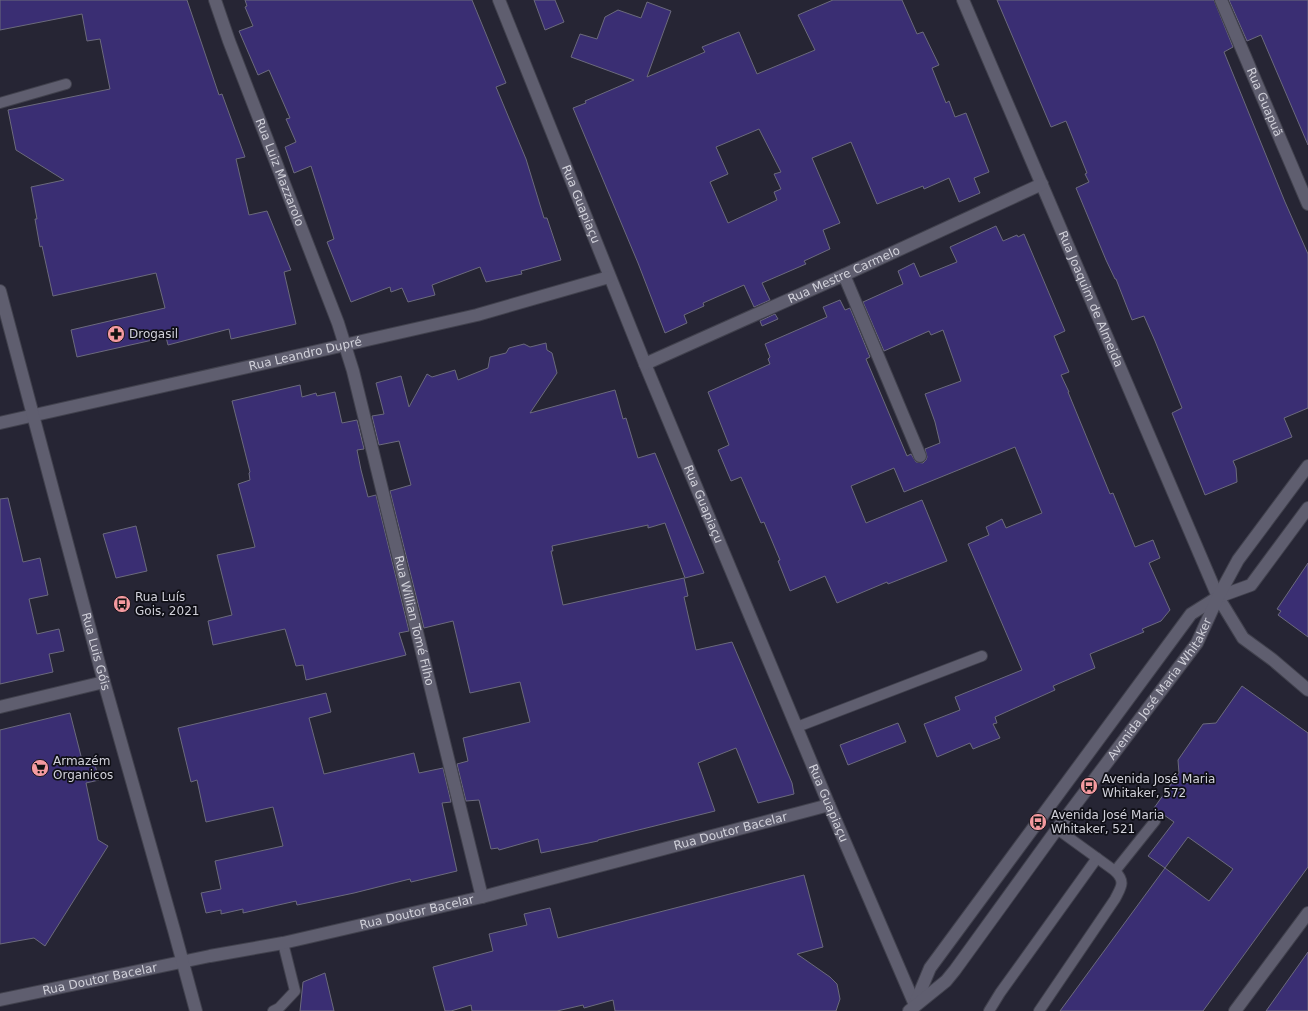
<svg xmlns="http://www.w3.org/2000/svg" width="1308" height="1011" font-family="'DejaVu Sans',sans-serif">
	<rect width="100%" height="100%" fill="#262534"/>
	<g fill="#3a2e73" stroke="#6b6a7c" fill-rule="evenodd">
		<path d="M 0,0 L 187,0 L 219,95 L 222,94 L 245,157 L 236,159 L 249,215 L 267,211 L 291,270 L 284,272 L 296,324 L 231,339 L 229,329 L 168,345 L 166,337 L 77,357 L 71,330 L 165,308 L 156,273 L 53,296 L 42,246 L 40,247 L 35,219 L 37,219 L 31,187 L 64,180 L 16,150 L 8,110 L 110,89 L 100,39 L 87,41 L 82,14 L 0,30 Z"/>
		<path d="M 245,0 L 472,0 L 506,83 L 496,87 L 526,159 L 544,218 L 547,218 L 561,260 L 521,271 L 522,274 L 486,282 L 480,267 L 432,285 L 435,295 L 408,302 L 402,288 L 391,292 L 390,287 L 351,302 L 327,242 L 334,239 L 311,166 L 294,173 L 285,147 L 296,142 L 286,119 L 290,118 L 269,70 L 258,75 L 239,31 L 253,26 L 245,7 L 247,6 Z"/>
		<path d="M 534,0 L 555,0 L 564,22 L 545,30 Z"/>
		<path d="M 833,0 L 902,0 L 917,34 L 923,32 L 939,65 L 932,68 L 946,103 L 949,101 L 955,117 L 966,113 L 989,172 L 974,178 L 980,193 L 959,202 L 949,178 L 924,189 L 923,186 L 877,204 L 851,142 L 812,158 L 840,223 L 823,230 L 830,249 L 804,261 L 806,264 L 762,283 L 770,300 L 754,307 L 744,285 L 703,303 L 704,306 L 684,315 L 687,323 L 665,333 L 638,263 L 573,108 L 586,103 L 585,101 L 634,80 L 571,57 L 580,34 L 597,39 L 605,17 L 618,10 L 641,18 L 647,2 L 671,11 L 647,77 L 705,52 L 702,47 L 739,32 L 757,74 L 815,50 L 798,15 ZM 759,129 L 781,172 L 774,174 L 781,189 L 774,192 L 777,200 L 728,223 L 710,182 L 728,174 L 716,147 Z"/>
		<path d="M 997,0 L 1214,0 L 1233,47 L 1224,52 L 1285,202 L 1308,254 L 1308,408 L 1284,418 L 1292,437 L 1233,461 L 1236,468 L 1237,482 L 1205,495 L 1172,413 L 1182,408 L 1155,341 L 1144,316 L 1132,320 L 1116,279 L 1115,279 L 1106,260 L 1076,188 L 1089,182 L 1085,174 L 1087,173 L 1066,121 L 1051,127 Z"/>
		<path d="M 1229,0 L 1308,0 L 1308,145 L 1261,35 L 1247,41 Z"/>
		<path d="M 996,226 L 1003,241 L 1017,235 L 1018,237 L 1024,234 L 1065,331 L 1054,336 L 1069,372 L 1061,375 L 1069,392 L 1068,392 L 1110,494 L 1113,493 L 1135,547 L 1153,540 L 1160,558 L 1149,563 L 1170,610 L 1161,621 L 1142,629 L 1144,632 L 1090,654 L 1095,668 L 1053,686 L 1055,690 L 995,717 L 997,723 L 993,724 L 1000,738 L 973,749 L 970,743 L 937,757 L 924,724 L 960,710 L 955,697 L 1022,670 L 968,544 L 989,535 L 986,527 L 1002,519 L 1006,528 L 1042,513 L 1015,447 L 904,492 L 894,468 L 851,486 L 866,523 L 922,500 L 947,561 L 888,584 L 887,582 L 837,603 L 825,576 L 790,591 L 778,561 L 780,560 L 764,522 L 761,523 L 741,477 L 731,481 L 718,450 L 729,445 L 708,392 L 770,364 L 768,359 L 770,357 L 765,344 L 827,317 L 823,307 L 840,300 L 845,310 L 850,308 L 870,357 L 866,359 L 907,456 L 911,454 L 916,462 L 923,463 L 926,460 L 927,457 L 925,449 L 940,443 L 935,422 L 925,394 L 961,381 L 943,330 L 931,335 L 929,331 L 884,351 L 863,302 L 903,284 L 898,271 L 914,263 L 920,277 L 957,262 L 950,247 Z"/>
		<path d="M 775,314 L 778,319 L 762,326 L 760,321 Z"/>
		<path d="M 546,343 L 547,350 L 552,353 L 557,373 L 530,413 L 615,390 L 623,419 L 626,418 L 638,458 L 655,453 L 704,573 L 685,578 L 665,523 L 648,528 L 648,525 L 552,546 L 553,551 L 551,551 L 563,605 L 684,578 L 688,596 L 684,597 L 696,650 L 732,642 L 792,783 L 794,794 L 758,803 L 736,748 L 698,763 L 715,811 L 598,840 L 598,841 L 541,853 L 538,839 L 499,850 L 498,848 L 491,849 L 479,800 L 466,801 L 457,764 L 468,761 L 463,738 L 530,722 L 520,682 L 470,693 L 453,621 L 424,628 L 390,491 L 411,485 L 399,441 L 379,445 L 372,416 L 384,414 L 376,383 L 401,376 L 409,407 L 427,374 L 432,377 L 455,370 L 458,380 L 488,368 L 490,357 L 506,353 L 509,348 L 524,344 L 530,347 Z"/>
		<path d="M 300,385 L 302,397 L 316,393 L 317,396 L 335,392 L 342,423 L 357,420 L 364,449 L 357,450 L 361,470 L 368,497 L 376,495 L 409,631 L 399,633 L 406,655 L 306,680 L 303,665 L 296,666 L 285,629 L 213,645 L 208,621 L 232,615 L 217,555 L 255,547 L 238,484 L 250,480 L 249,473 L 250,472 L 232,401 Z"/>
		<path d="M 8,498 L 23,562 L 40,558 L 48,595 L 29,599 L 37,634 L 59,629 L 64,651 L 49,654 L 53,672 L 0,684 L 0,499 Z"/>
		<path d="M 136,526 L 147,571 L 116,578 L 103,534 Z"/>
		<path d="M 1308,563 L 1308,637 L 1278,615 L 1281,611 L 1277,609 Z"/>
		<path d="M 1242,686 L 1308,733 L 1308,867 L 1203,1011 L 1060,1011 L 1165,868 L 1209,901 L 1233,869 L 1188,837 L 1165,868 L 1148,856 L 1174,822 L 1154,808 L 1179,773 L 1178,760 L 1203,724 L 1216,723 Z"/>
		<path d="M 326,693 L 331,712 L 309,718 L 324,774 L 414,753 L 419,773 L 443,768 L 451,802 L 442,803 L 457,871 L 411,882 L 410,879 L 354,893 L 297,905 L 296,901 L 243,913 L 243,909 L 221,914 L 221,910 L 206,913 L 201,893 L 221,889 L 215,861 L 283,846 L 273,807 L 206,822 L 197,780 L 191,782 L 178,728 Z"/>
		<path d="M 70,713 L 82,760 L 93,757 L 99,780 L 86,783 L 98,840 L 108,846 L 45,946 L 34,938 L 0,944 L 0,730 Z"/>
		<path d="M 898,723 L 906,742 L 848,765 L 840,745 Z"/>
		<path d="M 804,875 L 823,947 L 797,954 L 830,977 L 837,984 L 840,999 L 836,1011 L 615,1011 L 613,1000 L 584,1008 L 583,1005 L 557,1011 L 472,1011 L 471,1005 L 451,1011 L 445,1011 L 433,967 L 493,951 L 489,934 L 527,925 L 524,914 L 550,908 L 558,938 Z"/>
		<path d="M 1308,952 L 1308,1011 L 1266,1011 Z"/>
		<path d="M 325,973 L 334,1011 L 300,1011 L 303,982 Z"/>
	</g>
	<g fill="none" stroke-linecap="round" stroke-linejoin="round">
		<defs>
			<g id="lane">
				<path d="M 0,103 L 66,84"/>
				<path d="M 797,727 L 982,656"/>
				<path d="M 1115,871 L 1155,821"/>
				<path d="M 273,1011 L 279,1008 L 295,991 L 283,943"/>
				<path d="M 989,1011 L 1000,993 L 1097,858"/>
				<path d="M 1039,1011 L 1115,899 C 1121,887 1126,882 1115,871 L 1057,829"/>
			</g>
			<g id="street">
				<path id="s1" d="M 215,0 L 229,41 L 338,323 L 353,371 L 482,897"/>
				<path id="s2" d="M 499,0 L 645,364 L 829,805 L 915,1005"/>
				<path id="s3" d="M 963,0 L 1218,597 L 1243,638 L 1273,660 L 1308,690"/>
				<path id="s4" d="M 1221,0 L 1308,204"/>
				<path d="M 844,275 L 920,456"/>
				<path id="s5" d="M 645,364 L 844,275 L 1042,184"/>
				<path id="s6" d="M 0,423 L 477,315 L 609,277"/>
				<path d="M 0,707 L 104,682"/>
				<path id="s7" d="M 0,1000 L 210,956 L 283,943 L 482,897 L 829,805"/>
				<path d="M 1235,1011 L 1308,913"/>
			</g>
			<g id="secondary">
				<path id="s8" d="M 0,291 L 104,682 L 174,930 L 196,1011"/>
				<path d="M 915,1004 L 930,968 L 1191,614 L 1218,597 L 1251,585 L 1308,508"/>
				<path id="s9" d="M 909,1011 L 946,981 L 955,970 L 1057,829 L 1197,643 L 1218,597 L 1238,560 L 1308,466"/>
			</g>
		</defs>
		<use href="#lane" stroke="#41414d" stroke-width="12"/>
		<use href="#street" stroke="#41414d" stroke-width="14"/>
		<use href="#secondary" stroke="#41414d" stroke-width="14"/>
		<use href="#lane" stroke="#5f5e6f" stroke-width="10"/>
		<use href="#street" stroke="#5f5e6f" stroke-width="12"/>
		<use href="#secondary" stroke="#5f5e6f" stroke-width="12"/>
	</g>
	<defs>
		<symbol id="pharmacy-disc" viewBox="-11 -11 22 22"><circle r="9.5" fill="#f49aa0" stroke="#0f0f16"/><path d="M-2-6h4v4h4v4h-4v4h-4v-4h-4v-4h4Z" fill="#111"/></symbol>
		<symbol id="bus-disc" viewBox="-11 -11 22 22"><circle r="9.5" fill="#f49aa0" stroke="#0f0f16"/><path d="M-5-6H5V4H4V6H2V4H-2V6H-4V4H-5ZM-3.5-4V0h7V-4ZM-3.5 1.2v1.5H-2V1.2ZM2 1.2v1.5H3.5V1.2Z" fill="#111"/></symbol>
		<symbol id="supermarket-disc" viewBox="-11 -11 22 22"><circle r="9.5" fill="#f49aa0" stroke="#0f0f16"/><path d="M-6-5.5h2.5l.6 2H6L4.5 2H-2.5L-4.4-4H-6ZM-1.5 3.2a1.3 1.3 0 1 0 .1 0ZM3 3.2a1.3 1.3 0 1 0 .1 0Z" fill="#111"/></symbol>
	</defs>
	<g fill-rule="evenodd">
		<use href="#pharmacy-disc" x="106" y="324" width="20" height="20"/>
		<use href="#bus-disc" x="112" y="594" width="20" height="20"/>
		<use href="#supermarket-disc" x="30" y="758" width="20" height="20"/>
		<use href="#bus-disc" x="1079" y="776" width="20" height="20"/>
		<use href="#bus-disc" x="1028" y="812" width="20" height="20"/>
	</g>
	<g text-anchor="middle" stroke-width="3.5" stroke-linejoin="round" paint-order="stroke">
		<g font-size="12" fill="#d1d1da" stroke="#0f0f16">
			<text dy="4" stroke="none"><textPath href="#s4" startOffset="111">Rua Guapuã</textPath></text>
			<text dy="4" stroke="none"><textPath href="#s1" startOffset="184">Rua Luiz Mazzarolo</textPath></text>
			<text dy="4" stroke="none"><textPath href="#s2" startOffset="220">Rua Guapiaçu</textPath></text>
			<text dy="4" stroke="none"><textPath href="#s5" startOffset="218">Rua Mestre Carmelo</textPath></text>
			<text dy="4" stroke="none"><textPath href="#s3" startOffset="325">Rua Joaquim de Almeida</textPath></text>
			<text dy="4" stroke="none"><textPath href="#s6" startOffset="313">Rua Leandro Dupré</textPath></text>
			<text dy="4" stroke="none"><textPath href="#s2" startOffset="544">Rua Guapiaçu</textPath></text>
			<text dy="4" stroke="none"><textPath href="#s1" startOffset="653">Rua Willian Tomé Filho</textPath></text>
			<text dy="4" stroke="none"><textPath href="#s8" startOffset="373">Rua Luis Góis</textPath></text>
			<text dy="4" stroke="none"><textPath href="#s9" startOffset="410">Avenida José Maria Whitaker</textPath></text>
			<text dy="4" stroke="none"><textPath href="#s2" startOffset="868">Rua Guapiaçu</textPath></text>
			<text dy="4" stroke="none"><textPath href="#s7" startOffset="750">Rua Doutor Bacelar</textPath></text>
			<text dy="4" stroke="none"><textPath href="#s7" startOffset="426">Rua Doutor Bacelar</textPath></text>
			<text dy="4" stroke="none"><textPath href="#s7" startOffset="102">Rua Doutor Bacelar</textPath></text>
		</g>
		<g font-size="12" fill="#d1d1da" stroke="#0f0f16" text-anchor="start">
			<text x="129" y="338">Drogasil</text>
			<text x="135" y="601">Rua Luís<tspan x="135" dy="14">Gois, 2021</tspan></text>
			<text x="53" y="765">Armazém<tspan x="53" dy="14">Organicos</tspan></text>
			<text x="1102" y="783">Avenida José Maria<tspan x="1102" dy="14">Whitaker, 572</tspan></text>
			<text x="1051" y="819">Avenida José Maria<tspan x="1051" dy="14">Whitaker, 521</tspan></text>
		</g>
	</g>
</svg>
